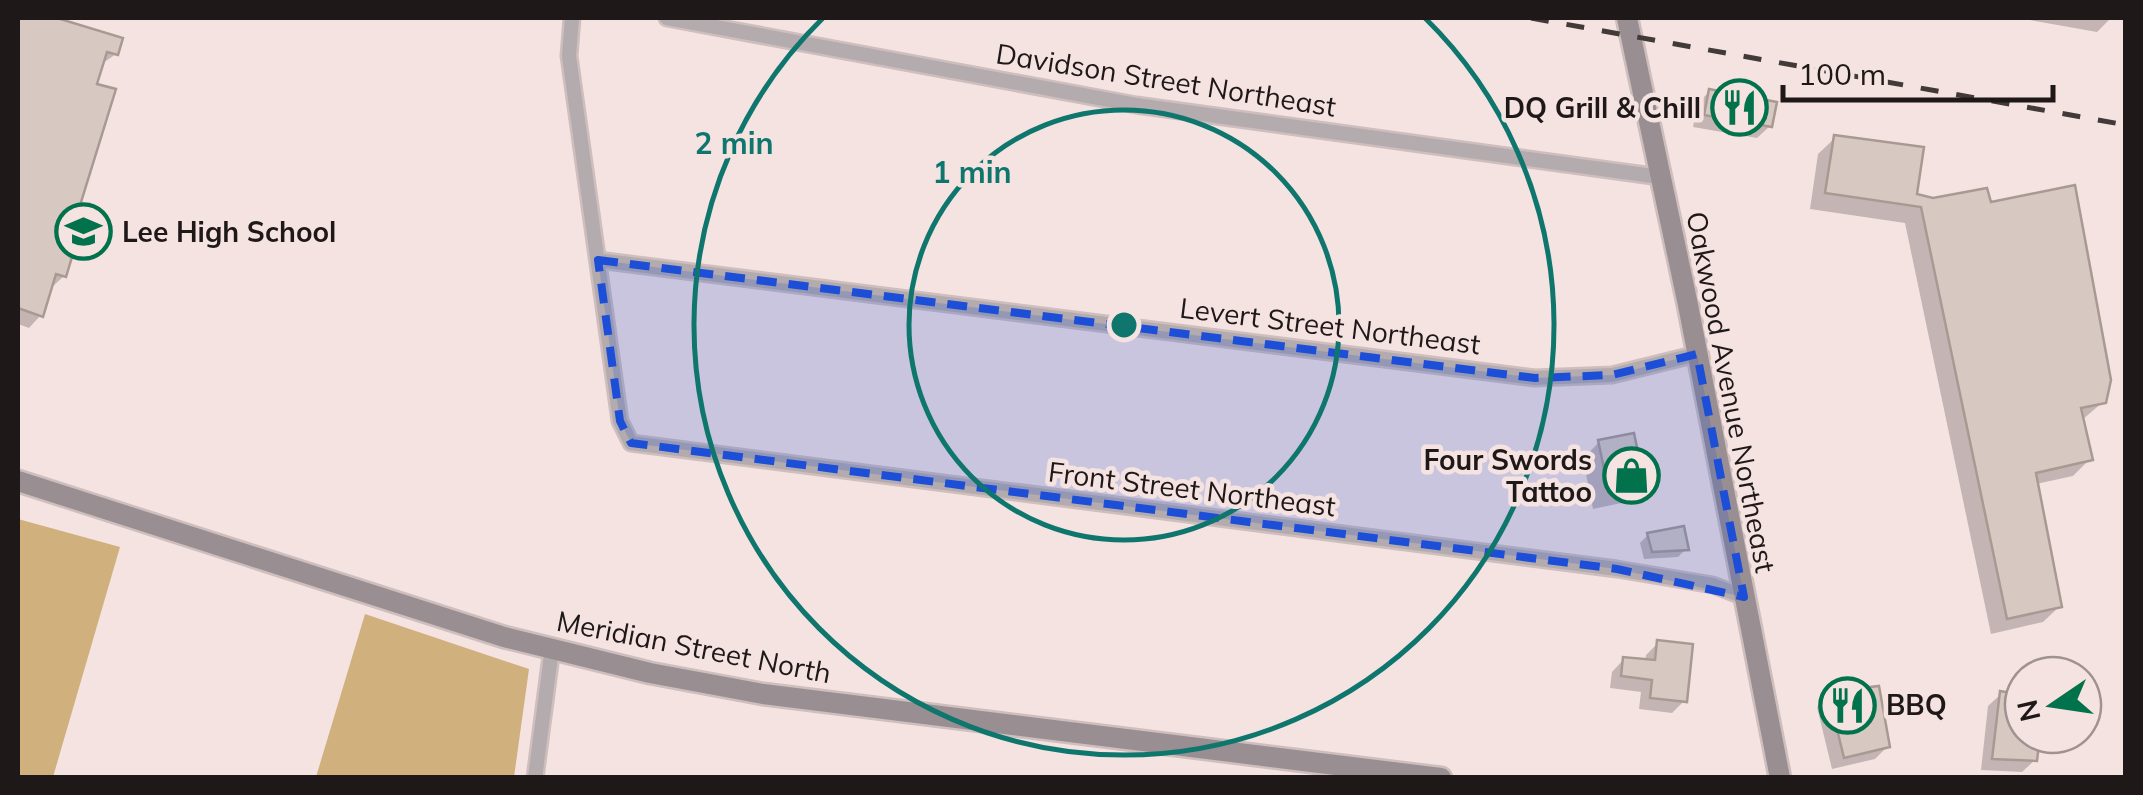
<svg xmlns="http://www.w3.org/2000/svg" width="2143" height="795" font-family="Mulish,sans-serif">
	<rect width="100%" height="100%" fill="#f5e3e1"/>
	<g fill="#d0b17d">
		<path d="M 18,519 L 120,547 L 53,777 L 18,777 Z"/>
		<path d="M 365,614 L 529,669 L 514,777 L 316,777 Z"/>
	</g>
	<g fill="#0003">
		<path d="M 18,18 L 48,18 L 120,40 L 116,54 L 100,65 L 64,276 L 51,288 L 41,315 L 29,328 L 18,324 Z"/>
		<path d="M 2018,18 L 2111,18 L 2097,32 Z"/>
		<path d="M 1709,92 L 1770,126 L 1757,138 L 1693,127 L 1697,104 Z"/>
		<path d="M 1835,138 L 1914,196 L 1932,201 L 1989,205 L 2103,402 L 2082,420 L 2090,459 L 2073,476 L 2036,484 L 2060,606 L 2043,622 L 1991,634 L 1905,223 L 1810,209 L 1818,154 Z"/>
		<path d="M 1599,442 L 1642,485 L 1626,502 L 1593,509 L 1583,459 Z"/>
		<path d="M 1648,535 L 1686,549 L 1678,557 L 1644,559 L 1640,543 Z"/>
		<path d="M 1658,643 L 1684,701 L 1672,713 L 1639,709 L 1641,692 L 1610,688 L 1612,672 L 1624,659 L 1645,662 L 1646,655 Z"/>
		<path d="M 2001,694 L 2023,698 L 2023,735 L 2038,735 L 2035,760 L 2022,772 L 1981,770 L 1988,706 Z"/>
		<path d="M 1830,695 L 1887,747 L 1875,759 L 1832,769 L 1817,707 Z"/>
	</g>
	<g fill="#d7c9c1" stroke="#a89a92" stroke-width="2.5">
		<path d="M 18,18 L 57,18 L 123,38 L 118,55 L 107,52 L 97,84 L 116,89 L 74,225 L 81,227 L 66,277 L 56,274 L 43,317 L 18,308 Z"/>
		<path d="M 1709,89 L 1777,102 L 1772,127 L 1704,115 Z"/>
		<path d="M 1834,135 L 1924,147 L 1917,194 L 1933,198 L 1987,188 L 1991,202 L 2075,185 L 2111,380 L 2106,403 L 2081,408 L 2093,460 L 2036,473 L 2062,607 L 2007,619 L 1921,207 L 1825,193 Z"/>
		<path d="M 1634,433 L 1645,486 L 1609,493 L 1598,440 Z"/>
		<path d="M 1684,526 L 1689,550 L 1652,552 L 1647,533 Z"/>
		<path d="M 1657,640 L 1693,644 L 1687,702 L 1650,698 L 1652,680 L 1621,676 L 1623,657 L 1655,660 Z"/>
		<path d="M 1879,686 L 1890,747 L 1844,758 L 1828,692 Z"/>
		<path d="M 2000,691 L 2023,695 L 2023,735 L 2040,735 L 2037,761 L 1992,759 Z"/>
	</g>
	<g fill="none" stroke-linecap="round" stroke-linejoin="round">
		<defs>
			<g id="street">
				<path d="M 572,18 L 569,56 L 620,421 L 631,443 L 1617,569 L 1713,585 L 1744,597"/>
				<path d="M 667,18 L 1136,105 L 1660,177"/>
				<path d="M 598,260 L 1535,378 L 1612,375 L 1697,354"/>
				<path d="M 535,778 L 552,648"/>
			</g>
			<g id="secondary">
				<path d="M 1627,18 L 1688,305 L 1780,778"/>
				<path d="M 18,481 L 504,637 L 650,673 L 763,694 L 1441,778"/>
			</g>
		</defs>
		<use href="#street" stroke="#cebebd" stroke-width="19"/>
		<use href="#secondary" stroke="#cebebd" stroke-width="25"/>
		<use href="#street" stroke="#b3abad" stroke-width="14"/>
		<use href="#secondary" stroke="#998e91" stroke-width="20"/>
		<path stroke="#423a39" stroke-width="5" stroke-dasharray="18 18" stroke-linecap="butt" d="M 1531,18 L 2126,125"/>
	</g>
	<path fill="#1d4ed8" fill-opacity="0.2" stroke="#1d4ed8" stroke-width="8" stroke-dasharray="20 12" stroke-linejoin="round" d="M 598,260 L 1535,378 L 1612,375 L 1697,354 L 1744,597 L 1617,569 L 631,443 L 620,421 Z"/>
	<g fill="none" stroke="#0f766e" stroke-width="5">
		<circle cx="1124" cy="325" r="215"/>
		<path d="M1425 18A430 430 0 1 1 823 18"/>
	</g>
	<defs>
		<symbol id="restaurant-ring" viewBox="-11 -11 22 22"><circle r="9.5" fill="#f5e3e1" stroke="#01724b" stroke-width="1.5"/><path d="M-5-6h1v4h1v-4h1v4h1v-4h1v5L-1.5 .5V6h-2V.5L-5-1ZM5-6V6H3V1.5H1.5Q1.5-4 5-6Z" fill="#01724b"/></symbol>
		<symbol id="school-ring" viewBox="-11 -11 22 22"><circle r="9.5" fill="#f5e3e1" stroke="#01724b" stroke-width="1.5"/><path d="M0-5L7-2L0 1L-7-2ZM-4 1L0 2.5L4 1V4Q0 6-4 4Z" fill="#01724b"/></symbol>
		<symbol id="shop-ring" viewBox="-11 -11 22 22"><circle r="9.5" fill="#f5e3e1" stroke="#01724b" stroke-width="1.5"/><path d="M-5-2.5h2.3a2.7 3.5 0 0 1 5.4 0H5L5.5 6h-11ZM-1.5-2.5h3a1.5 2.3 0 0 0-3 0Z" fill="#01724b"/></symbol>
	</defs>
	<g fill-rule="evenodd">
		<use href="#restaurant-ring" x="1708" y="76" width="63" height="63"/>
		<use href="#school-ring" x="52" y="200" width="63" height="63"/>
		<use href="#shop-ring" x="1600" y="444" width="63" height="63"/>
		<use href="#restaurant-ring" x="1816" y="674" width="63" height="63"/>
	</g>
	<g text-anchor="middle" stroke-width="9" stroke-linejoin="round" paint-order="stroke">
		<g font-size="28" fill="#1e1818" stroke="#f5e3e1">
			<text transform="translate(1166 80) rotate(9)" y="10">Davidson Street Northeast</text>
			<text transform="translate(1330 326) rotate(7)" y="10">Levert Street Northeast</text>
			<text transform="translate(1731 392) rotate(79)" y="10">Oakwood Avenue Northeast</text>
			<text transform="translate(1192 489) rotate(7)" y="10">Front Street Northeast</text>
			<text transform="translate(694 647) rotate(11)" y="10">Meridian Street North</text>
		</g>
		<g font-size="28" font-weight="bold" fill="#1e1818" stroke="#f5e3e1" text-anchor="end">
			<text x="1701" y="118">DQ Grill &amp; Chill</text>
			<text x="122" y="242" text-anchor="start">Lee High School</text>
			<text x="1592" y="470">Four Swords<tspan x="1592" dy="32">Tattoo</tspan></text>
			<text x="1886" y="715" text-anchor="start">BBQ</text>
		</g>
	</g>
	<circle cx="1124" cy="325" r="15" fill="#0f766e" stroke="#f5e3e1" stroke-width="5"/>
	<g font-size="30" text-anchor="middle" font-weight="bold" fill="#0f766e" stroke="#f5e3e1" stroke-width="9" stroke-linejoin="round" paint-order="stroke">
		<text x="734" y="154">2 min</text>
		<text x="972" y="183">1 min</text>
	</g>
	<rect width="2143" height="795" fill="none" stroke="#1e1818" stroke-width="40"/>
	<g transform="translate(2053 705) rotate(257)"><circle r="48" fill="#f5e3e1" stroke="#9f9291" stroke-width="2.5"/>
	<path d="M0-8L18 38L0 25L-18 38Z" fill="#01724b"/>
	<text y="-15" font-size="28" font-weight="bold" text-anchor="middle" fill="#1e1818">N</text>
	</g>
	<path d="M1783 85v15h270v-15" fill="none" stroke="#1e1818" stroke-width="5"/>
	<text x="1798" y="85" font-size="30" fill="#1e1818" stroke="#f5e3e1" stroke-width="8" paint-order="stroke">100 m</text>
</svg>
